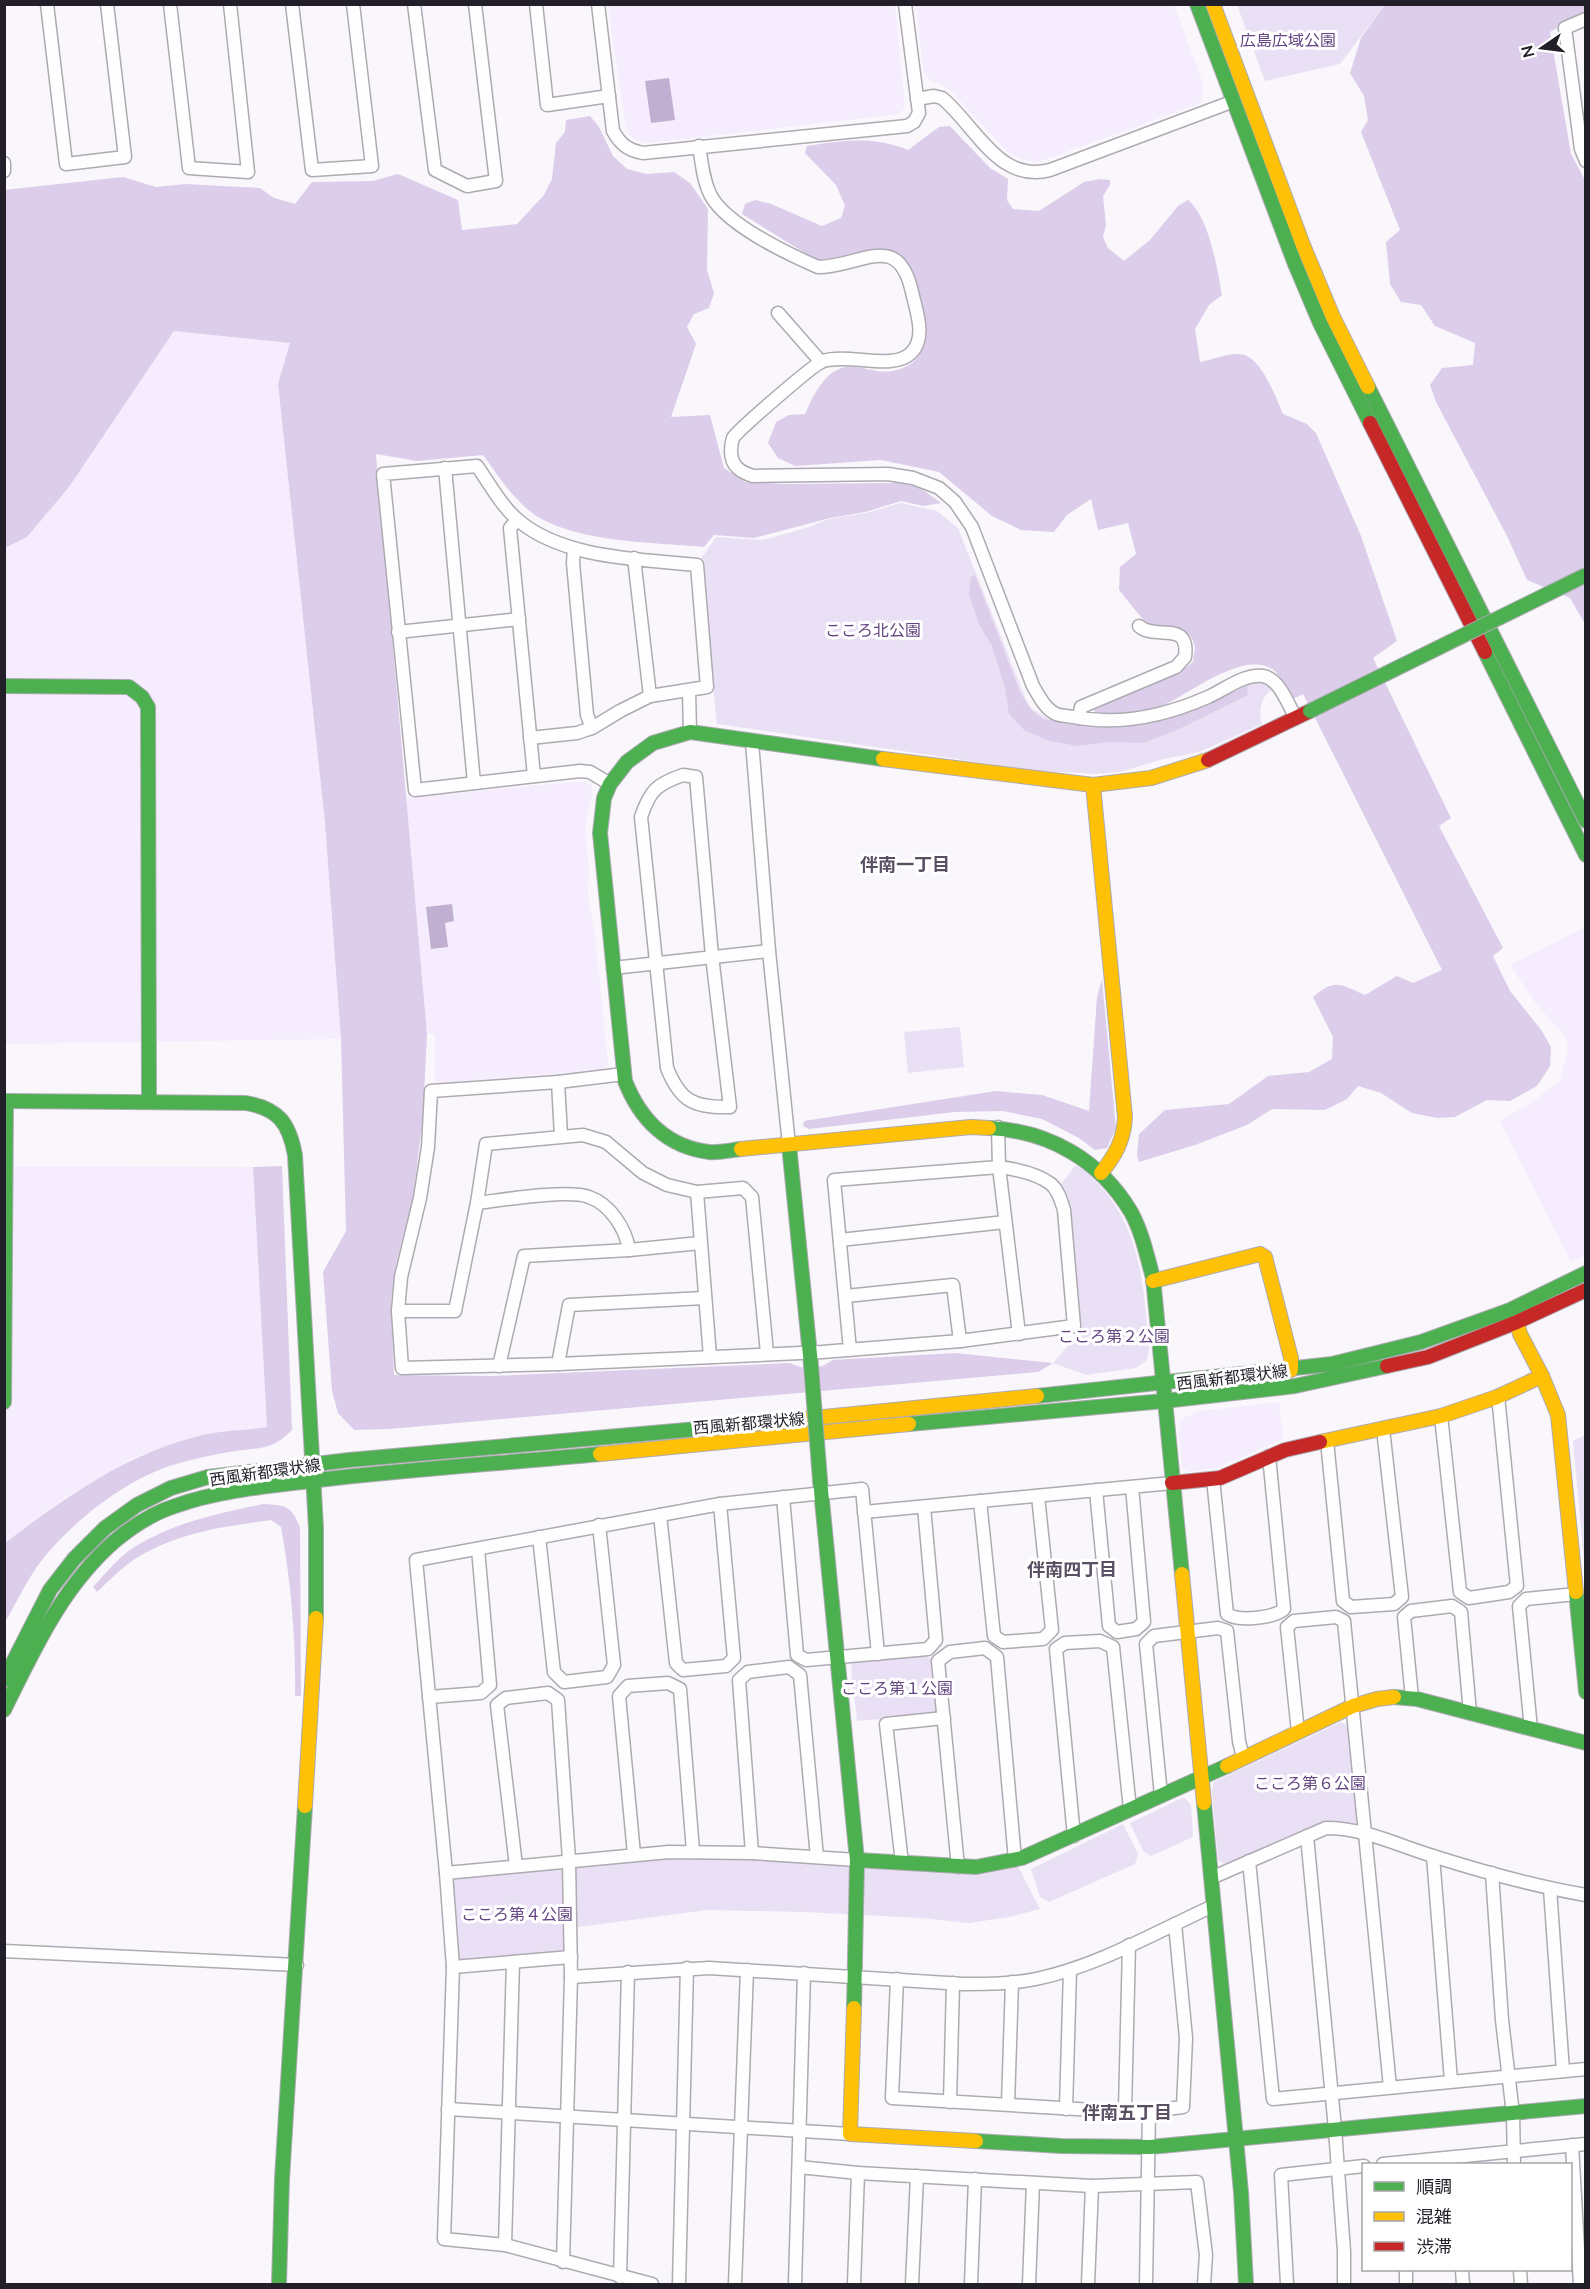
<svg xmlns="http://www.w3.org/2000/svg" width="1590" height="2289" font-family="'Nunito Sans','Noto Sans JP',sans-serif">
	<rect width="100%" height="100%" fill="#f9f6fc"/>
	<g fill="#f5edfd">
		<path d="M 608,5 L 895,5 L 905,107 L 900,114 L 648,143 L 638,141 L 629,135 L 625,124 Z"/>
		<path d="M 916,5 L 1174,5 L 1203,83 L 1201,103 L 1047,159 L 1036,162 L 1020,159 L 1006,151 L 952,92 L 942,84 L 931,81 L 924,74 Z"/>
		<path d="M 174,331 L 291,343 L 278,384 L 325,823 L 341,1039 L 5,1044 L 4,548 L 27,537 L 69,487 Z"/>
		<path d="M 571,782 L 584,782 L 592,786 L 592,794 L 585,828 L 589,870 L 588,897 L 595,934 L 608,1063 L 603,1070 L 435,1083 L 435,1034 L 427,1034 L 406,798 Z"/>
		<path d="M 1585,927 L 1586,1255 L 1571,1262 L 1500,1121 L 1532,1102 L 1559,1082 L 1568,1050 L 1566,1037 L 1536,1004 L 1510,965 Z"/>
		<path d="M 5,1166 L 253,1167 L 267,1427 L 200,1436 L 136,1457 L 67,1496 L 5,1543 Z"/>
		<path d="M 1279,1402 L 1283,1439 L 1217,1468 L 1188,1472 L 1182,1467 L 1179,1434 L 1180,1421 L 1187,1416 L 1201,1411 Z"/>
	</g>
	<g fill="#eae0f5">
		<path d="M 1237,5 L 1385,5 L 1340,64 L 1265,81 Z"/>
		<path d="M 901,503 L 937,511 L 958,528 L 1026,700 L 1032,709 L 1049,719 L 1072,723 L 1126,724 L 1253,681 L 1266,681 L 1275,688 C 1261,695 1258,710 1262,724 L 1199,752 L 1164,759 L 1119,772 L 1095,774 L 1039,771 L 717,724 L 700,560 L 716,537 L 763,540 L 806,528 L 829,519 L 866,513 Z"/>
		<path d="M 960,1027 L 964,1067 L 908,1073 L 904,1032 Z"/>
		<path d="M 1075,1166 C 1084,1168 1093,1178 1100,1186 C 1142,1232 1144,1290 1149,1349 L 1147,1360 L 1136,1368 L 1086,1375 L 1053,1363 L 1080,1332 L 1067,1207 L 1058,1188 Z"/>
		<path d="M 1585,1435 L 1585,1572 L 1573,1441 Z"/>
		<path d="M 925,1656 L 933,1660 L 938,1708 L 933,1715 L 857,1721 C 857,1706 848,1672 853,1661 Z"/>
		<path d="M 1341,1722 L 1350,1727 L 1360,1818 L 1353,1825 L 1336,1822 L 1317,1825 L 1226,1865 L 1218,1860 L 1212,1790 L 1214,1782 Z"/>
		<path d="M 1184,1797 L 1191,1805 L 1193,1837 L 1151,1856 L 1144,1852 L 1130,1823 Z"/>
		<path d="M 1123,1824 L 1138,1854 L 1135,1864 L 1049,1902 L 1040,1897 L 1031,1869 Z"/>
		<path d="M 612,1856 L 1015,1860 L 1040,1909 L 1009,1917 L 969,1923 L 921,1918 L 805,1912 L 708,1910 L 570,1928 L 569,1860 Z"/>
		<path d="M 555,1866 L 562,1871 L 567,1946 L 562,1953 L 465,1964 L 458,1958 L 451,1882 L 456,1876 Z"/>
	</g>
	<g fill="#dcceea">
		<path d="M 1385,5 L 1585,5 L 1585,12 L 1550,32 L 1571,154 L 1585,180 L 1585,624 L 1570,598 L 1527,580 L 1507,536 L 1436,402 L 1430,385 L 1442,368 L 1473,365 L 1475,343 L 1435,326 L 1421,305 L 1401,302 L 1390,284 L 1386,242 L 1400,230 L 1361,132 L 1368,120 L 1364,96 L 1350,73 L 1361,38 Z"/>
		<path d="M 590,116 L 599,127 L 613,156 L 627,169 L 647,174 L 674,172 L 690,183 L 708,209 L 707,270 L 714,293 L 709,308 L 694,314 L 687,327 L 696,344 L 671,417 L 710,415 L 724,468 L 745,482 L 784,484 L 899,483 L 919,487 L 941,503 L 923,506 L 901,501 L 865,512 L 830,518 L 754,538 L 714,535 L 704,547 C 652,542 567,543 527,509 C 509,493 497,474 483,455 L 417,461 L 376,454 L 427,1034 L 423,1116 L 413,1198 L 396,1264 L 391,1300 L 394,1375 L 493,1376 L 790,1363 C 803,1370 821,1370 832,1360 L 955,1353 L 1053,1363 L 1038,1372 L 389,1429 L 354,1430 L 338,1413 L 332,1391 L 323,1272 L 346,1231 L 341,1039 L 325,823 L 278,384 L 290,343 L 174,331 L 69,487 L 27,537 L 5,548 L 4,190 L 123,177 L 156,187 L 186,184 L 260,188 L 274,198 L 295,204 L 312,182 L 373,181 L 398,174 L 458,200 L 462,230 L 517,224 L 544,195 L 552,179 L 556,143 L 565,132 L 566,120 Z"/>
		<path d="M 950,126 L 990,168 L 1008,179 L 1007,200 L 1013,209 L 1039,211 L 1084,182 L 1100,179 L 1110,180 L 1110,185 L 1103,196 L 1106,225 L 1103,237 L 1108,248 L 1124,261 L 1150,240 L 1178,206 L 1188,200 C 1210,219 1217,268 1222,295 L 1209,305 L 1195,329 L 1200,362 C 1212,360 1225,354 1237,354 C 1260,352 1275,396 1283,414 L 1307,424 L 1316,433 L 1361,536 L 1397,641 L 1373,658 L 1451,818 L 1439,826 L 1503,948 L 1493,956 L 1510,991 L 1542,1031 L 1551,1047 L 1550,1066 L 1537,1086 L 1510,1101 L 1487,1100 L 1455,1117 L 1437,1118 L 1412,1113 L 1381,1093 L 1358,1086 L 1347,1099 L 1325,1110 L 1272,1109 L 1247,1125 L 1195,1145 L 1139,1162 L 1137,1155 L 1139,1134 L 1165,1110 L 1229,1104 L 1268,1076 L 1309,1072 L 1332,1059 L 1333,1037 L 1313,997 C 1335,978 1340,984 1365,995 L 1397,976 L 1413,983 L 1442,970 L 1303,694 L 1291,700 C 1286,691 1282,678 1275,671 C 1246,648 1191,693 1164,705 C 1148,712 1112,716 1095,713 L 1093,707 L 1103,702 L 1180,672 L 1193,662 C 1193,657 1195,651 1195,647 C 1191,624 1166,625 1149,627 L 1119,590 L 1120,567 L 1136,554 L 1128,523 L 1098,530 L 1091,499 L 1067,515 L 1054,532 L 1021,530 L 992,516 L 939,472 L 881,460 L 795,466 L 778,458 L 768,443 L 776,422 L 789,415 L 805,414 C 813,396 825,370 846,367 C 861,365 877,374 892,371 C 938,363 927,316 916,284 C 911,269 905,256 888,252 C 863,246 841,264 816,260 L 742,214 L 745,204 L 755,200 L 771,204 L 822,226 L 841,218 L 845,206 L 836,185 L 805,153 L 807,146 C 841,140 875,136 908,150 L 939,127 Z"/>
		<path d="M 975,575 L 1020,692 L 1032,711 L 1043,719 L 1087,725 L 1126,725 L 1179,715 L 1247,686 L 1248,695 L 1175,731 L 1143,743 L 1108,742 L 1078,746 L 1049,741 L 1024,730 L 1009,714 L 1005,688 L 992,646 L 980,626 L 969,595 L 971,577 Z"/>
		<path d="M 1102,979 L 1116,1128 L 1107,1148 L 1095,1150 L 1079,1138 L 1042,1119 L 1003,1111 L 955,1112 L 809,1129 L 803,1126 L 804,1121 L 996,1091 L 1042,1095 L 1089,1111 L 1097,997 Z"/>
		<path d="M 282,1166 L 292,1430 C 271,1452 257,1447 229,1452 C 212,1455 193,1459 176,1464 C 128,1478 77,1518 46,1555 C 29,1575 18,1600 5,1622 L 5,1543 C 64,1498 126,1454 199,1436 C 221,1430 245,1431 267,1427 L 253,1167 Z"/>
		<path d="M 263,1504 C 286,1505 292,1506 300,1528 L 301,1696 L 295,1696 C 296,1640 291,1582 281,1527 L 271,1520 C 229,1526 187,1531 149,1551 C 129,1560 113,1577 97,1592 L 93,1587 C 106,1573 119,1556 136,1546 C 175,1522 220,1513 263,1504 Z"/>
	</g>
	<g fill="#c0afd1">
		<path d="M 669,78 L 675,120 L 651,123 L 645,81 Z"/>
		<path d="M 452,904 L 454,921 L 445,923 L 448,947 L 431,949 L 426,907 Z"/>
	</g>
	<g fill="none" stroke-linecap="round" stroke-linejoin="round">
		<defs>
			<g id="street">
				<path d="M 47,4 L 66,164 L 125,157 L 107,4"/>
				<path d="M 170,4 L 189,168 L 248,172 L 230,4"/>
				<path d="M 292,4 L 312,170 L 372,166 L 353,4"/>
				<path d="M 414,4 L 435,170 L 467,186 L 496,181 L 475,4"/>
				<path d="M 536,4 L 547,105 L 609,96"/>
				<path d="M 598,4 L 613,131 C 621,145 628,150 643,153 L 907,126 L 914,122 L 919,113 L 905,4"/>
				<path d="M 1586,19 L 1565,28 L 1581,149 L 1586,161"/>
				<path d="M 917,99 L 934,96 L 942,98 C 975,125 999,184 1050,170 L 1234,101"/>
				<path d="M 699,146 C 702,163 703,181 711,196 C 727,225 788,254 818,267 C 861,267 898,229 912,292 C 916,310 927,338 911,353 C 893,371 849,353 823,361 C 814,364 738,430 733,438 C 732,441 731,448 731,451 C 731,466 740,472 753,476 L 888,474 L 913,478 L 939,488 L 955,502 L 972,527 L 1033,686 C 1039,696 1045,709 1056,714 C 1061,716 1069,716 1074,717 C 1119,726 1167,715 1208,697 C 1224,690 1245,673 1263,676 C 1280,679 1288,705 1296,718"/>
				<path d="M 4,163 L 4,171"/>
				<path d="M 778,313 L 821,362"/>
				<path d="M 445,468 L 474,783"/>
				<path d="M 517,520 L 510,528 L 534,776"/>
				<path d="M 574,549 L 573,563 L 587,715 L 592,728"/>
				<path d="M 634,558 L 650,696"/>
				<path d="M 398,632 L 519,619"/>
				<path d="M 689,691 L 690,732"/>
				<path d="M 1079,718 L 1081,707 L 1176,667 L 1185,657 C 1190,619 1155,641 1139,626"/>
				<path d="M 530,738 L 577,733 L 592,728 L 620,711 L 650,696 L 707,687 L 697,565 C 640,559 565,559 519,521 C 502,507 489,483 477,466 L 383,474 L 415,790 L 580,771 L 590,772 L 610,784"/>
				<path d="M 752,742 L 769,951 L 789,1145"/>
				<path d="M 683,775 L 696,777 L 712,956 L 730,1107 C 694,1108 680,1101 667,1068 L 641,817 C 650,790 657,784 683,775 Z"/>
				<path d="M 613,968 L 769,951"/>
				<path d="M 624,1074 L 558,1082 L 431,1091 L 428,1147 L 420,1198 L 401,1277 L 398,1311 L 402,1368 L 558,1364 L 822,1352 L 960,1341 L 1074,1326 L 1064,1210 C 1061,1201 1059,1191 1051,1184 C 1038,1174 1015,1169 999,1167 L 834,1180 L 850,1350"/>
				<path d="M 558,1082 L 561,1136"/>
				<path d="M 998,1127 L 999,1167 L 1019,1334"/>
				<path d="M 697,1192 L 710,1357"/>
				<path d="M 477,1203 C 502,1200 568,1189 589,1197 C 610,1204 626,1229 629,1250"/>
				<path d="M 840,1240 L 1005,1222"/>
				<path d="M 846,1296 L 953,1285 L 960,1341"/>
				<path d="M 398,1311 L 455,1311 L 477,1203 L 486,1144 L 583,1135 L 606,1142 L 643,1173 L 667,1185 L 697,1192 L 743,1188 L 752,1197 L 767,1353"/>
				<path d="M 558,1364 L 569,1305 L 704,1298"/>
				<path d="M 499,1366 L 524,1256 L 629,1250 L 700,1243"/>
				<path d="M 1441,1416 L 1460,1592 L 1469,1598 L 1509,1592 L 1517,1586 L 1498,1396"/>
				<path d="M 1327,1441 L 1343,1601 L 1351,1607 L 1394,1604 L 1402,1597 L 1383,1429"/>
				<path d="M 1213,1479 L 1227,1614 C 1239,1622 1274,1618 1284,1609 L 1269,1456"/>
				<path d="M 1096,1490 L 1109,1626 L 1117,1632 L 1136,1629 L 1144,1622 L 1132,1487"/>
				<path d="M 783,1497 L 797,1655 L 806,1660 L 928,1649 L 936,1640 L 924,1507"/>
				<path d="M 980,1501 L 994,1636 L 1003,1642 L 1043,1639 L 1052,1630 L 1038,1496"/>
				<path d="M 864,1512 L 1172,1483"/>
				<path d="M 660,1515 L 676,1663 L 683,1670 L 726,1666 L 734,1658 L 720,1504"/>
				<path d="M 539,1537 L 554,1672 L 564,1682 L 607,1677 L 614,1665 L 599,1525"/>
				<path d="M 429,1697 L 481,1693 L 490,1685 L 478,1549"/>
				<path d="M 1412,1698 L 1404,1617 L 1411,1611 L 1452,1606 L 1461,1612 L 1470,1713"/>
				<path d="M 1531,1729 L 1519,1606 L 1526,1599 L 1576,1594"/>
				<path d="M 1298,1732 L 1287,1627 L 1294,1621 L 1336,1617 L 1344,1621 L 1390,2087"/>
				<path d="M 1161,1795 L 1146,1644 L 1154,1636 L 1218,1628 L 1227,1631 L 1239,1741 L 1243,1758"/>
				<path d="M 1074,1836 L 1056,1649 L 1065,1643 L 1100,1641 L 1113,1647 L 1130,1809"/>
				<path d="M 1307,1836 L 1335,2129 L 1344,2251 L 1344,2284"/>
				<path d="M 752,1853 L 739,1680 L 748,1672 L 789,1667 L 800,1675 L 817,1857"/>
				<path d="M 634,1854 L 619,1696 L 628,1686 L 668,1683 L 680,1689 L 693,1851"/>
				<path d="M 1433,1856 L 1451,2081"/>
				<path d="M 857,1860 L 752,1853 L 669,1852 L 446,1873 L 416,1560 L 720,1504 L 862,1489 L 878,1654"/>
				<path d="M 1249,1861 L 1273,2099 L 1586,2069"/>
				<path d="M 902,1863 L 886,1724 L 944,1718"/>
				<path d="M 516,1866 L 497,1705 L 506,1698 L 548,1693 L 558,1700 L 569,1860 L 571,1977 L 563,2262"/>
				<path d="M 958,1867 L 938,1661 L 950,1652 L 985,1648 L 997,1657 L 1015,1860"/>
				<path d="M 446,1873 L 453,1967 L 444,2239 L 505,2245 L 652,2284"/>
				<path d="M 1492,1873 L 1502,2020 L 1513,2114 L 1514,2164"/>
				<path d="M 1211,1878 L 1326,1828 C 1364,1828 1397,1845 1433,1856 C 1483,1872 1534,1886 1586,1895"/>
				<path d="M 1550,1889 L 1563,2071"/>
				<path d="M 4,1951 L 297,1965"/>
				<path d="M 453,1967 L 571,1957"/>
				<path d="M 571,1977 L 709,1968 L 963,1984 C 987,1984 1012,1984 1036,1979 C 1098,1966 1156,1932 1213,1906"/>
				<path d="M 897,1979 L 892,2098 L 1094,2110 L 1149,2111 L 1183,2107 L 1186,2038 L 1175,1924"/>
				<path d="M 950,2102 L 953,1983"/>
				<path d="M 1008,2104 L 1012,1982"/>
				<path d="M 448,2109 L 850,2134"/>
				<path d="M 1066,2109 L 1070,1970"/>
				<path d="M 1125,2110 L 1129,1945"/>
				<path d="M 1572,2145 L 1580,2284"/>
				<path d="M 1383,2164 L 1586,2144"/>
				<path d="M 799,2167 L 858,2173 L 1092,2186 L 1197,2182 L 1206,2255 L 1204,2284"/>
				<path d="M 505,2245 L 513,1962"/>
				<path d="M 1462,2270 L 1463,2284"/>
				<path d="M 1520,2270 L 1521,2284"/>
				<path d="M 620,2277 L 628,1972"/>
				<path d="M 679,2284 L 687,1968"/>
				<path d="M 735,2284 L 747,1970"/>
				<path d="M 795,2284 L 804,1973"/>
				<path d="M 854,2284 L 858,2173"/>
				<path d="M 912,2284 L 917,2176"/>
				<path d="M 971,2284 L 975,2179"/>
				<path d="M 1029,2284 L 1033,2183"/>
				<path d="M 1088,2284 L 1092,2186"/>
				<path d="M 1146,2284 L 1149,2111"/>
				<path d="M 1287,2284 L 1281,2175 L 1364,2166"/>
				<path d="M 1406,2284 L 1406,2270"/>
			</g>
			<g id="fast">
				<path d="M 1197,4 L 1295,264 L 1320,323 L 1370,423"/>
				<path d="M 1368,387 L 1586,821"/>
				<path d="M 1485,652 L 1586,855"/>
				<path d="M 4,686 L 129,687 L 142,697 L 148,707 L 149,1101"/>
				<path d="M 4,1101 L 246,1103 C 279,1109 289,1123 295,1155 L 316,1528 L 316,1618"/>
				<path d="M 989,1128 C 1049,1131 1100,1160 1131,1212 C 1142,1232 1147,1256 1153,1278 L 1182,1574"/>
				<path d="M 789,1145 L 811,1365"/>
				<path d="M 741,1149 C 731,1150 719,1153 709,1152 C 667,1147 640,1119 625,1081 L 600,833 L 604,798 L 610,784 L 627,762 L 653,743 L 690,732 L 883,759"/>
				<path d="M 1037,1396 L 1332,1364 L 1421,1342 L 1510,1310 L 1586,1273"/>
				<path d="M 4,1402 L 6,1101"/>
				<path d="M 909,1424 L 1164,1401 L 1295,1386 L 1387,1366"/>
				<path d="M 820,1480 L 857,1860 L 854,2008"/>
				<path d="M 1576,1592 L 1586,1692"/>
				<path d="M 4,1680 L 50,1590 L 74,1559 L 105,1528 L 137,1505 L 171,1488 L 208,1477 L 349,1460 L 731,1426"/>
				<path d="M 1394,1697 L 1417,1699 L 1586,1743"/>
				<path d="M 4,1710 C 34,1649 63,1585 116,1540 C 133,1526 153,1513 175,1506 C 220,1490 271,1486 318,1480 C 412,1469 506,1463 600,1454"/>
				<path d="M 1204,1803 L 1241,2192 L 1246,2284"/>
				<path d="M 857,1860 L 976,1867 L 1022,1858 L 1227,1766"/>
				<path d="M 976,2141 L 1061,2146 L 1150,2147 L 1586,2106"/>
				<path d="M 279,2284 L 282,2179 L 305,1806"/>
			</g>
			<g id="slow">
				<path d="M 1213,4 L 1303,245 L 1333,317 L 1368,387"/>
				<path d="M 883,759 L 1093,785 L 1151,778 L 1208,760"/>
				<path d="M 1093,785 L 1125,1117 C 1124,1140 1115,1156 1101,1173"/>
				<path d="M 741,1149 L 971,1127 L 989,1128"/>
				<path d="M 1153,1281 L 1260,1254 L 1265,1257 L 1291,1358 L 1291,1370"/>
				<path d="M 1517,1322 L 1520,1334 L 1542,1376 L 1558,1415 L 1576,1592"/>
				<path d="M 731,1426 L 1037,1396"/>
				<path d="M 1320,1442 L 1441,1416 L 1497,1397 L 1542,1376"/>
				<path d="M 600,1454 L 909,1424"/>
				<path d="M 1182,1574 L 1204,1803"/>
				<path d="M 1227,1766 L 1353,1706 L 1377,1699 L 1394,1697"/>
				<path d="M 305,1806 L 316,1618"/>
				<path d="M 854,2008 L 850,2134 L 976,2141"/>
			</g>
			<g id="jam">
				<path d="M 1370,423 L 1485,652"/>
				<path d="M 1208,760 L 1310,711"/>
				<path d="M 1387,1366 L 1428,1357 L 1517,1322 L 1586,1290"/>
				<path d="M 1172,1483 L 1220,1478 L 1285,1450 L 1320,1442"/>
			</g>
		</defs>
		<use href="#street" stroke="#adaab1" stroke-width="15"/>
		<use href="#fast" stroke="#adaab1" stroke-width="16"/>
		<use href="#slow" stroke="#adaab1" stroke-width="16"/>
		<use href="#jam" stroke="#adaab1" stroke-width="16"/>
		<use href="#street" stroke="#fefeff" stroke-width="12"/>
		<use href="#fast" stroke="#4caf50" stroke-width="14"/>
		<use href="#slow" stroke="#ffc107" stroke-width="14"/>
		<use href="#jam" stroke="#c62828" stroke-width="14"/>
		<defs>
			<g id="fast-bridge">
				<path d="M 1310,711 L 1586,575"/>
				<path d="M 811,1365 L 820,1480"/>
			</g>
		</defs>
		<use href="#fast-bridge" stroke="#adaab1" stroke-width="16" stroke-linecap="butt"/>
		<use href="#fast-bridge" stroke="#4caf50" stroke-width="14"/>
	</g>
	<g text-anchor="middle" stroke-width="6" stroke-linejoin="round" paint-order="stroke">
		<g font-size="16" fill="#644581" stroke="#fff">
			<text x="1288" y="46">広島広域公園</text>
			<text x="873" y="636">こころ北公園</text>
			<text x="1114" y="1342">こころ第２公園</text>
			<text x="897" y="1694">こころ第１公園</text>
			<text x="1310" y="1789">こころ第６公園</text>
			<text x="517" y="1920">こころ第４公園</text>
		</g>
		<g font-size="16" fill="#231f28" stroke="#fff">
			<text transform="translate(1232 1377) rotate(-7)" y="6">西風新都環状線</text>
			<text transform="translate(749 1423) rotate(-5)" y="6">西風新都環状線</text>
			<text transform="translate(265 1472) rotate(-8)" y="6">西風新都環状線</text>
		</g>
		<g font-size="18" font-weight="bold" fill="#594f63" stroke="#fff">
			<text x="905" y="871">伴南一丁目</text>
			<text x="1072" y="1576">伴南四丁目</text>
			<text x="1127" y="2119">伴南五丁目</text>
		</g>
	</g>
	<rect width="1590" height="2289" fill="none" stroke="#231f28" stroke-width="12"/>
	<rect x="1362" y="2163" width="210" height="108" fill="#ffffff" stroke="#a7a5a9" stroke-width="1.5"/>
	<rect x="1374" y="2182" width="30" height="9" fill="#4caf50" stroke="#a7a5a9" stroke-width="1.5"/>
	<text x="1416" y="2193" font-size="18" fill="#231f28">順調</text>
	<rect x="1374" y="2212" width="30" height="9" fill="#ffc107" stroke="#a7a5a9" stroke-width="1.5"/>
	<text x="1416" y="2223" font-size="18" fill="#231f28">混雑</text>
	<rect x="1374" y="2242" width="30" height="9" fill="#c62828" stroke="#a7a5a9" stroke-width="1.5"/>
	<text x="1416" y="2253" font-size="18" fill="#231f28">渋滞</text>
	<g transform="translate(1542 48) rotate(256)" stroke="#ffffff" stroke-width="4.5" paint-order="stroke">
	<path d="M0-4.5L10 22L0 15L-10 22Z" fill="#231f28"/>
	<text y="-9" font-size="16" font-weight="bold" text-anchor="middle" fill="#231f28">N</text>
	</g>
</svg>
